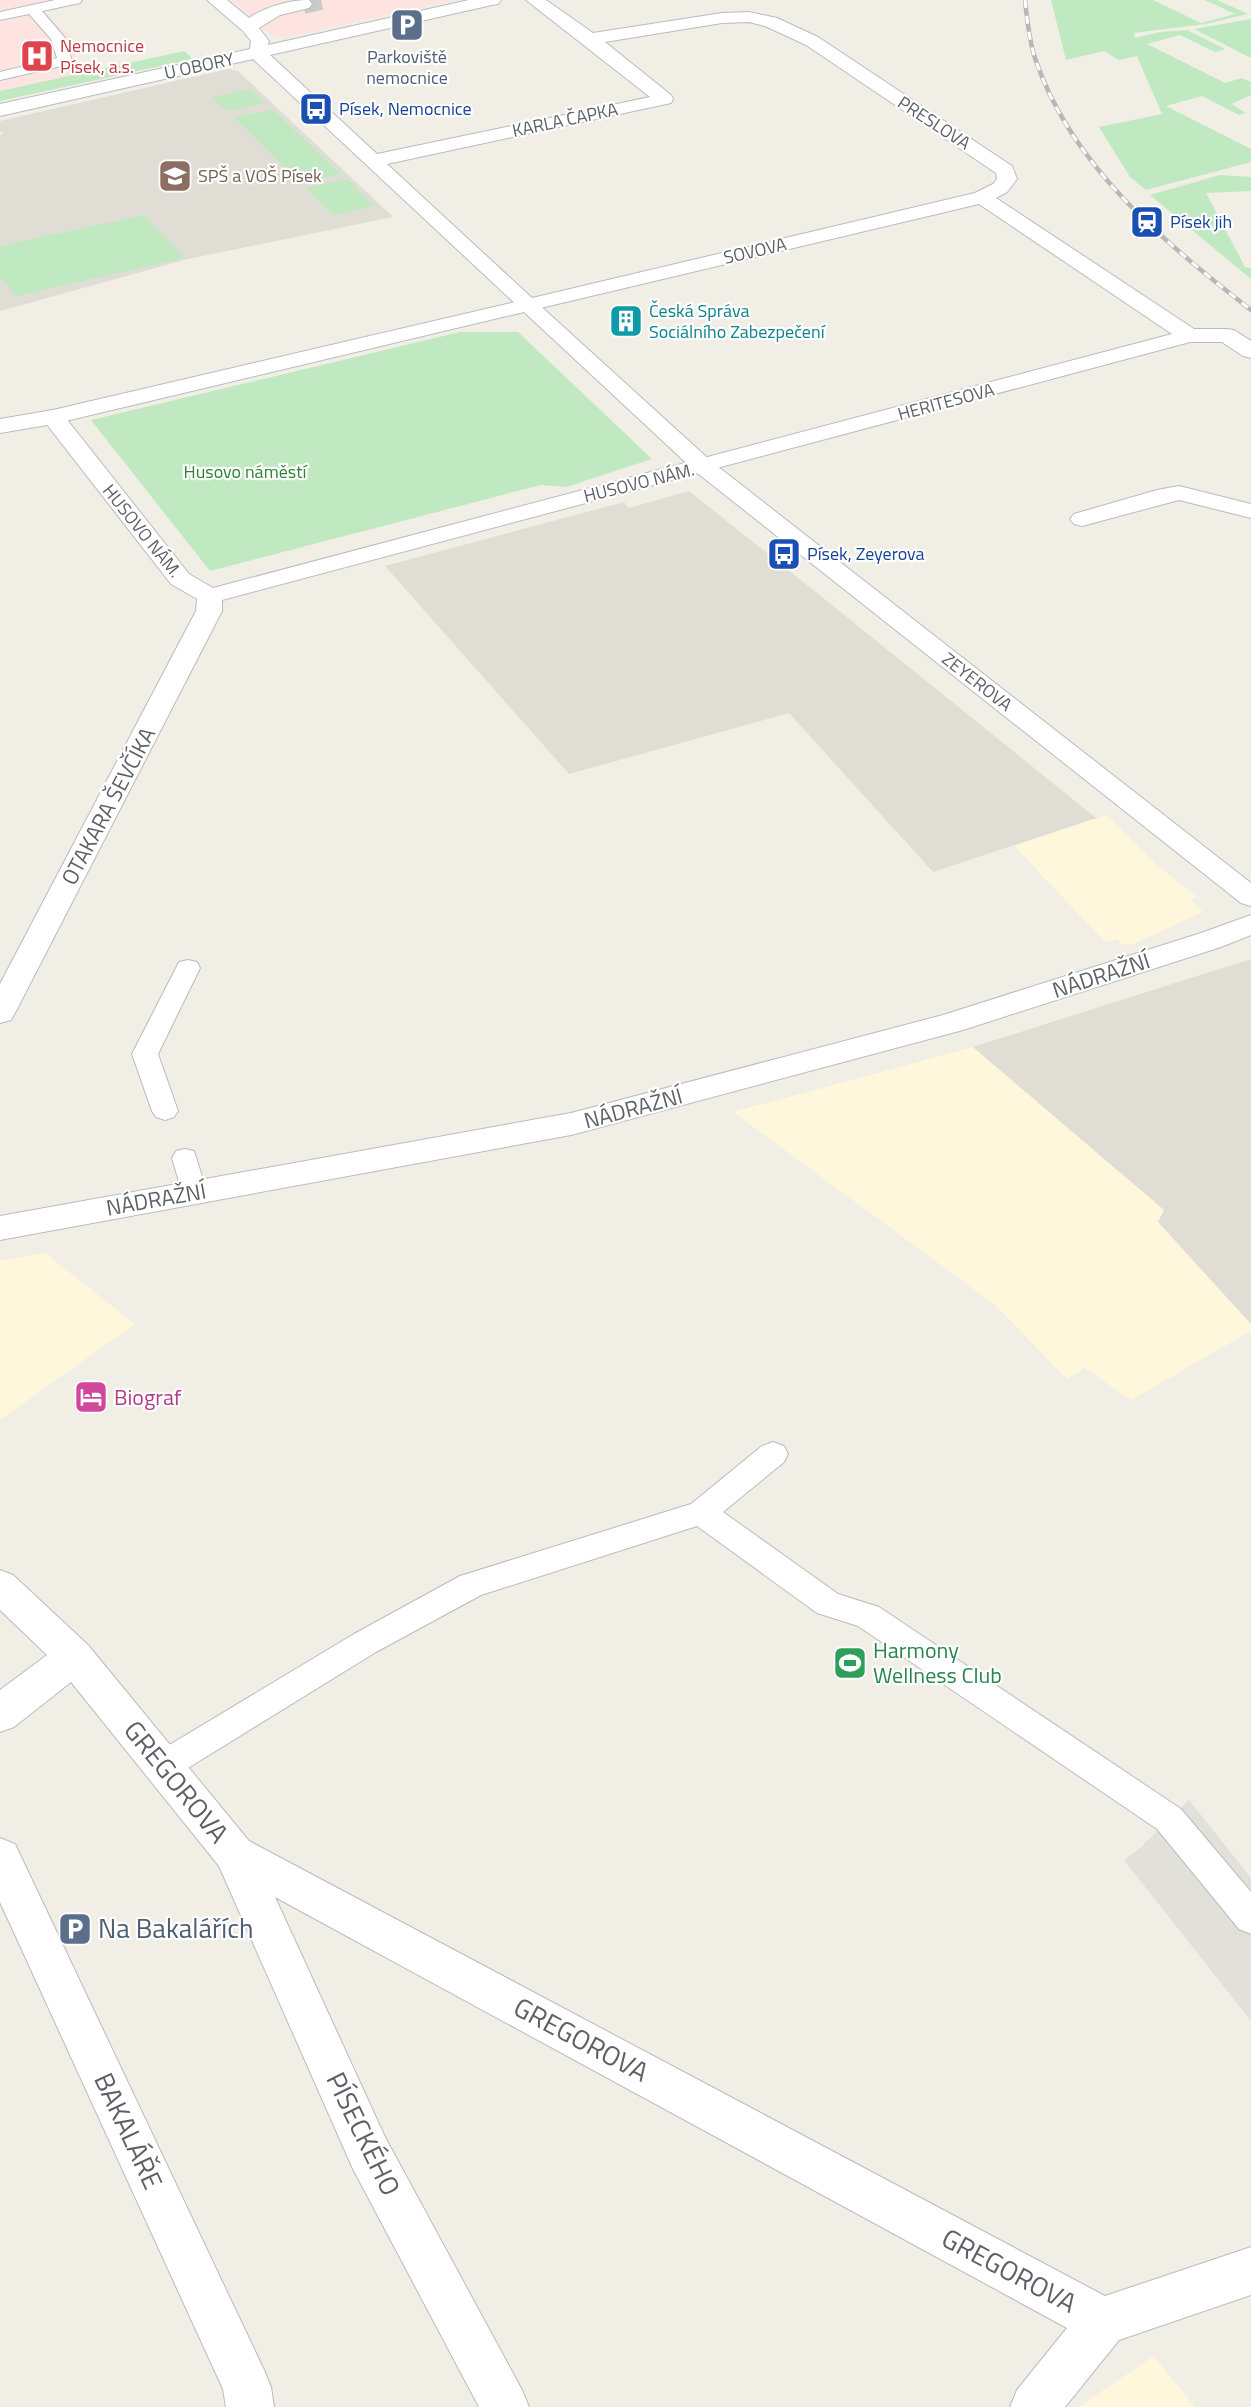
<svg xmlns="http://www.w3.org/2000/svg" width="1251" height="2407" font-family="'Titillium Web',sans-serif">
	<rect width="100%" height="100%" fill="#f0eee5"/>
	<g fill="#fff7db">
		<path d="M 1107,815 L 1156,864 L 1197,897 L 1191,900 L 1203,912 L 1131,945 L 1122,944 L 1117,939 L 1105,942 L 1014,846 Z"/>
		<path d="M 973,1047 L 1165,1210 L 1158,1222 L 1251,1324 L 1251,1331 L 1131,1400 L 1085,1368 L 1067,1379 L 995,1305 L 733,1112 Z"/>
		<path d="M 45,1253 L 135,1324 L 0,1420 L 0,1261 Z"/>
		<path d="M 1154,2356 L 1195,2407 L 1078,2407 Z"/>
	</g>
	<path fill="#e1e0d9" d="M 1189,1800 L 1251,1878 L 1251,2021 L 1124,1860 L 1140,1848 Z"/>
	<g fill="#e0ddd4">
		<path d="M 228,69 L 238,71 L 393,217 L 188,259 L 0,311 L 0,135 L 3,134 L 0,131 L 0,121 Z"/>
		<path d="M 689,491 L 817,593 L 1096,818 L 933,872 L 789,713 L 569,774 L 385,566 L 624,502 L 629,508 Z"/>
		<path d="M 1251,959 L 1251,1324 L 1158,1222 L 1164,1210 L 973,1047 Z"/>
	</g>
	<g fill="#fde4e1">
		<path d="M 0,0 L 56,0 L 8,10 L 47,18 L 68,34 L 71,39 L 79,74 L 0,91 Z"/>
		<path d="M 232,0 L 453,0 L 289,37 L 272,36 Z"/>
	</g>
	<g fill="#c0e9c1">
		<path d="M 1051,0 L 1153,0 L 1201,23 L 1235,14 L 1205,0 L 1217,0 L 1248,14 L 1205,24 L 1134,33 L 1135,38 L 1160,32 L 1187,30 L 1225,49 L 1215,52 L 1180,35 L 1147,44 L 1225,83 L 1242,78 L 1251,82 L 1251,95 L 1231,104 L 1246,113 L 1239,115 L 1202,96 L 1166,106 L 1251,149 L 1251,162 L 1146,190 L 1130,177 L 1099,127 L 1162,114 L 1137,56 L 1119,60 L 1104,51 L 1066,60 Z"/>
		<path d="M 1251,19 L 1251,58 L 1194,29 Z"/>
		<path d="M 184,51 L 193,59 L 0,101 L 0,91 Z"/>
		<path d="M 251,89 L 265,103 L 227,111 L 212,97 Z"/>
		<path d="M 273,110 L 341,174 L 299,182 L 234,117 Z"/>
		<path d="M 1220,175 L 1251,177 L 1251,191 L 1206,193 L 1245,267 L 1251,268 L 1251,279 L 1150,195 Z"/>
		<path d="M 347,179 L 374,206 L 333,215 L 306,188 Z"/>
		<path d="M 144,215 L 185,258 L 16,296 L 0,277 L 0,246 Z"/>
		<path d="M 460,332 L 518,332 L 652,459 L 566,487 L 541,485 L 210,571 L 91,420 Z"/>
	</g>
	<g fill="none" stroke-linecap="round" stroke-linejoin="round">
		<path stroke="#cbcbc6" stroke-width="20" stroke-dasharray="20 10" stroke-linecap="butt" d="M 303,4 L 321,0"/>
		<defs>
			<g id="service">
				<path d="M 55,0 L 82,0 L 80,3 L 42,11 L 65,38 L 72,61 L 70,64 L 0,80 L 0,72 L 57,58 L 51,39 L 29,14 L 0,20 L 0,12 Z"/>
				<path d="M 188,960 L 197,962 L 200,968 L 158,1054 L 178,1111 L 174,1117 L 165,1120 L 156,1117 L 152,1111 L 132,1054 L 176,968 L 179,962 Z"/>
				<path d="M 185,1149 L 194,1151 L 207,1192 L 204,1199 L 194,1201 L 184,1199 L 172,1158 L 176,1151 Z"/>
				<path d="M 773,1442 L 784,1446 L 788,1454 L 784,1462 L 723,1512 L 838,1594 L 879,1607 L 1181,1809 L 1251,1892 L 1251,1934 L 1239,1929 L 1157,1829 L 858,1626 L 817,1613 L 697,1526 L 481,1595 L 376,1652 L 175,1776 L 163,1780 L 151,1776 L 146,1766 L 151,1756 L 354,1634 L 460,1576 L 691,1504 L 762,1446 Z"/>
			</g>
			<g id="minor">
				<path d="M 207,0 L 227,0 L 249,18 C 265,7 289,0 309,0 L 312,4 L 309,8 L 280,15 L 259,28 L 269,41 L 268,45 L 469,0 L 501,0 L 498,4 L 492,5 L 270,55 L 377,154 L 650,97 L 526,0 L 546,0 L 593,33 L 722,13 L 749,12 L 777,18 L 818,37 L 1012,166 L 1017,179 L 1007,192 L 996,198 L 1194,329 L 1226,329 L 1234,330 L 1251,341 L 1251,358 L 1243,356 L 1222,342 L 1190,342 L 222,600 L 222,611 L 15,1013 L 11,1020 L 0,1023 L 0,984 L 196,611 L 197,599 L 171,584 L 45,422 L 42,417 L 45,412 L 53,410 L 61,412 L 189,574 L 213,588 L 1172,334 L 979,204 L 528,311 L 521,309 L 253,59 L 0,116 L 0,104 L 250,49 L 251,41 L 243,31 ZM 749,22 L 765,26 L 806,45 L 996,173 L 997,179 L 993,184 L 975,193 L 532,298 L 387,164 L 671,103 L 673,99 L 671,95 L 605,42 L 722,23 Z"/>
				<path d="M 1179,486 L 1251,504 L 1251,518 L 1179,500 L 1082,526 L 1074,524 L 1070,519 L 1074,514 L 1157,490 Z"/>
				<path d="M 1251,915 L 1251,935 L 1221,947 L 963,1030 L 571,1135 L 0,1240 L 0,1216 L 571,1113 L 943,1015 L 1201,933 Z"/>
				<path d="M 0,1570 L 13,1575 L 88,1645 L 249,1841 L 1105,2296 L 1251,2247 L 1251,2295 L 1119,2340 L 1065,2407 L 1010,2407 L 1017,2390 L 1067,2328 L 275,1897 L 385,2137 L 522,2390 L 529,2407 L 479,2407 L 353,2169 L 219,1866 L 71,1682 L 14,1727 L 0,1732 L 0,1690 L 47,1655 L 0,1610 Z"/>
				<path d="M 0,1838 L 15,1844 L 264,2370 L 271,2387 L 274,2407 L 226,2407 L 223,2389 L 0,1902 Z"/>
			</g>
			<path id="tertiary" d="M 528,299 L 535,301 L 712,462 L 1251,883 L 1251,906 L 1241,903 L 696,472 L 524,312 L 53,424 L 0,433 L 0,419 L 53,410 Z"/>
		</defs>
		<use href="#service" stroke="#b8bbc0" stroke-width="2"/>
		<use href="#minor" stroke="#b8bbc0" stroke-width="2"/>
		<use href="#tertiary" stroke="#b8bbc0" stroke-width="2"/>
		<use href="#service" fill="#fff" fill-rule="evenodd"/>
		<use href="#minor" fill="#fff" fill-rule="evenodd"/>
		<use href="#tertiary" fill="#fff" fill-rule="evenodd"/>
		<defs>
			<path id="rail" d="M 1025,0 C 1027,19 1029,40 1035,58 C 1071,166 1164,242 1251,310"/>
		</defs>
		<use href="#rail" stroke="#b6b7b8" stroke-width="4.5"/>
		<use href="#rail" stroke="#fff" stroke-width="3" stroke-dasharray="8" stroke-linecap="butt"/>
	</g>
	<defs>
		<symbol id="parking-square" viewBox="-11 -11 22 22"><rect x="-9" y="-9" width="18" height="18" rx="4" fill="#5c6f8a" stroke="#fff"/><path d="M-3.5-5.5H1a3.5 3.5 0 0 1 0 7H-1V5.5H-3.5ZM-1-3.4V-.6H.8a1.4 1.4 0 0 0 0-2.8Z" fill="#fff"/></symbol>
		<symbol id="hospital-square" viewBox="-11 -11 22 22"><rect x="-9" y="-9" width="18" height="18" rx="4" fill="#e0444e" stroke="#fff"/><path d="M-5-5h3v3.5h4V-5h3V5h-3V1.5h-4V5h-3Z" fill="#fff"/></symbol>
		<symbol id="bus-square" viewBox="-11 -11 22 22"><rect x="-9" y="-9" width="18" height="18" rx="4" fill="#1a4fb4" stroke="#fff"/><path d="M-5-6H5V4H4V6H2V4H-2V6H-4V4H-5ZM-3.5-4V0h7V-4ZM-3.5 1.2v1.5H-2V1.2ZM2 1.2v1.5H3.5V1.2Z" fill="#fff"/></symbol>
		<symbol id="school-square" viewBox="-11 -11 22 22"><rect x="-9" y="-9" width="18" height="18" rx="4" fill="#8d6e63" stroke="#fff"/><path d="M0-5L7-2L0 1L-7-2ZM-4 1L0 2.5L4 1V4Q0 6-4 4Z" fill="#fff"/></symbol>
		<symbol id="station-square" viewBox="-11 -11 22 22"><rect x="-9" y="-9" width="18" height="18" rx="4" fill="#1a4fb4" stroke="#fff"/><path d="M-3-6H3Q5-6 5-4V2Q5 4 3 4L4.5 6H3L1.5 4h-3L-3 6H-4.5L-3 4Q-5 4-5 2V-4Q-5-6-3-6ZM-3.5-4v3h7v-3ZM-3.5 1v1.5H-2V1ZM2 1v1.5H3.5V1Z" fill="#fff"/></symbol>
		<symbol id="building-square" viewBox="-11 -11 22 22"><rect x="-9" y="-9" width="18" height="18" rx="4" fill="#0f9aa8" stroke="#fff"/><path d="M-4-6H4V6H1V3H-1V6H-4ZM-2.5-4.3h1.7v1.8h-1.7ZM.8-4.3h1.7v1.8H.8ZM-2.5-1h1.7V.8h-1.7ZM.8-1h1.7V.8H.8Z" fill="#fff"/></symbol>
		<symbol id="hotel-square" viewBox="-11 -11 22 22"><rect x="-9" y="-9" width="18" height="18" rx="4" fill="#d1479c" stroke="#fff"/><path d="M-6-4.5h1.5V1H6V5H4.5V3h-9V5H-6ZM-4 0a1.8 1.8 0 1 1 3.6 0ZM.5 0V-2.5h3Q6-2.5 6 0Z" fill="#fff"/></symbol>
		<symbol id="stadium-square" viewBox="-11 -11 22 22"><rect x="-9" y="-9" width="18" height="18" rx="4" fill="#2e9e5b" stroke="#fff"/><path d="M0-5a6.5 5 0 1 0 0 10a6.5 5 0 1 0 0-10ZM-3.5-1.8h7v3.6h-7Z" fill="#fff"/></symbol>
	</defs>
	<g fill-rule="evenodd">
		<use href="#parking-square" x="388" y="6" width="38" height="38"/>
		<use href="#hospital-square" x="18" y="37" width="38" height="38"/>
		<use href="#bus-square" x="297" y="90" width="38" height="38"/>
		<use href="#school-square" x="156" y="157" width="38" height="38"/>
		<use href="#station-square" x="1128" y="203" width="38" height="38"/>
		<use href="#building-square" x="607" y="302" width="38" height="38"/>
		<use href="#bus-square" x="765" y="535" width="38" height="38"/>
		<use href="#hotel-square" x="72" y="1378" width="38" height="38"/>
		<use href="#stadium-square" x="831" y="1644" width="38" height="38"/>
		<use href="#parking-square" x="56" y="1910" width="38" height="38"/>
	</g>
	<g text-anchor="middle" stroke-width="4.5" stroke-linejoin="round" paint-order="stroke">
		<g font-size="18" fill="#be3a42" stroke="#fff" text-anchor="start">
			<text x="60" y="52">Nemocnice<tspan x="60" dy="21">Písek, a.s.</tspan></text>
		</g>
		<g font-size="18" fill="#4e5e75" stroke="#fff">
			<text x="407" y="63">Parkoviště<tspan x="407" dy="21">nemocnice</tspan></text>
		</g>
		<g font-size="18" fill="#5d6167" stroke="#fff">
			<text transform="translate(199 66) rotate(-12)" y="6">U OBORY</text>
			<text transform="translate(565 120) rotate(-12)" y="6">KARLA ČAPKA</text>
			<text transform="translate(934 123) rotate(33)" y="6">PRESLOVA</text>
			<text transform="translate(755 251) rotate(-13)" y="6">SOVOVA</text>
			<text transform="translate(946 402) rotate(-15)" y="6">HERITESOVA</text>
			<text transform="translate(639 483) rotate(-14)" y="6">HUSOVO NÁM.</text>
			<text transform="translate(142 531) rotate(51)" y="6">HUSOVO NÁM.</text>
			<text transform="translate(977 682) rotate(38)" y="6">ZEYEROVA</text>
		</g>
		<g font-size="18" fill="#164399" stroke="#fff" text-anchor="start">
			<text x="339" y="115">Písek, Nemocnice</text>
			<text x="1170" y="228">Písek jih</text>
			<text x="807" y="560">Písek, Zeyerova</text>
		</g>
		<g font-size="18" fill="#785e54" stroke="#fff" text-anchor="start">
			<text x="198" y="182">SPŠ a VOŠ Písek</text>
		</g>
		<g font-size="18" fill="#0d838f" stroke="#fff" text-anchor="start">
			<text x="649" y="317">Česká Správa<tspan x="649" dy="21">Sociálního Zabezpečení</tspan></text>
		</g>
		<g font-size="18" fill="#2e8434" stroke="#fff">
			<text x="245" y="478">Husovo náměstí</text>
		</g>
		<g font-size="22" fill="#5d6167" stroke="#fff">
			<text transform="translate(108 806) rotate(-62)" y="8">OTAKARA ŠEVČÍKA</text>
			<text transform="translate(1101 975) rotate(-18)" y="8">NÁDRAŽNÍ</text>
			<text transform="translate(633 1108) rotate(-15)" y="8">NÁDRAŽNÍ</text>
			<text transform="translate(156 1199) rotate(-10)" y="8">NÁDRAŽNÍ</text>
		</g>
		<g font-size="22" fill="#b23c85" stroke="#fff" text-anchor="start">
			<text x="114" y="1405">Biograf</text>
		</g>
		<g font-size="22" fill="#27864d" stroke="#fff" text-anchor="start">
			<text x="873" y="1658">Harmony<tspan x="873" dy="25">Wellness Club</tspan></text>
		</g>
		<g font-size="27" fill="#5d6167" stroke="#fff">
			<text transform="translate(176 1782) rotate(51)" y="9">GREGOROVA</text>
			<text transform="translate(581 2040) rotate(28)" y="9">GREGOROVA</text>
			<text transform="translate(128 2131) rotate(65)" y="9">BAKALÁŘE</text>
			<text transform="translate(363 2134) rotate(64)" y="9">PÍSECKÉHO</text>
			<text transform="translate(1009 2271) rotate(28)" y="9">GREGOROVA</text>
		</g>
		<g font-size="27" fill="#4e5e75" stroke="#fff" text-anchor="start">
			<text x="98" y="1938">Na Bakalářích</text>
		</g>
	</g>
</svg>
